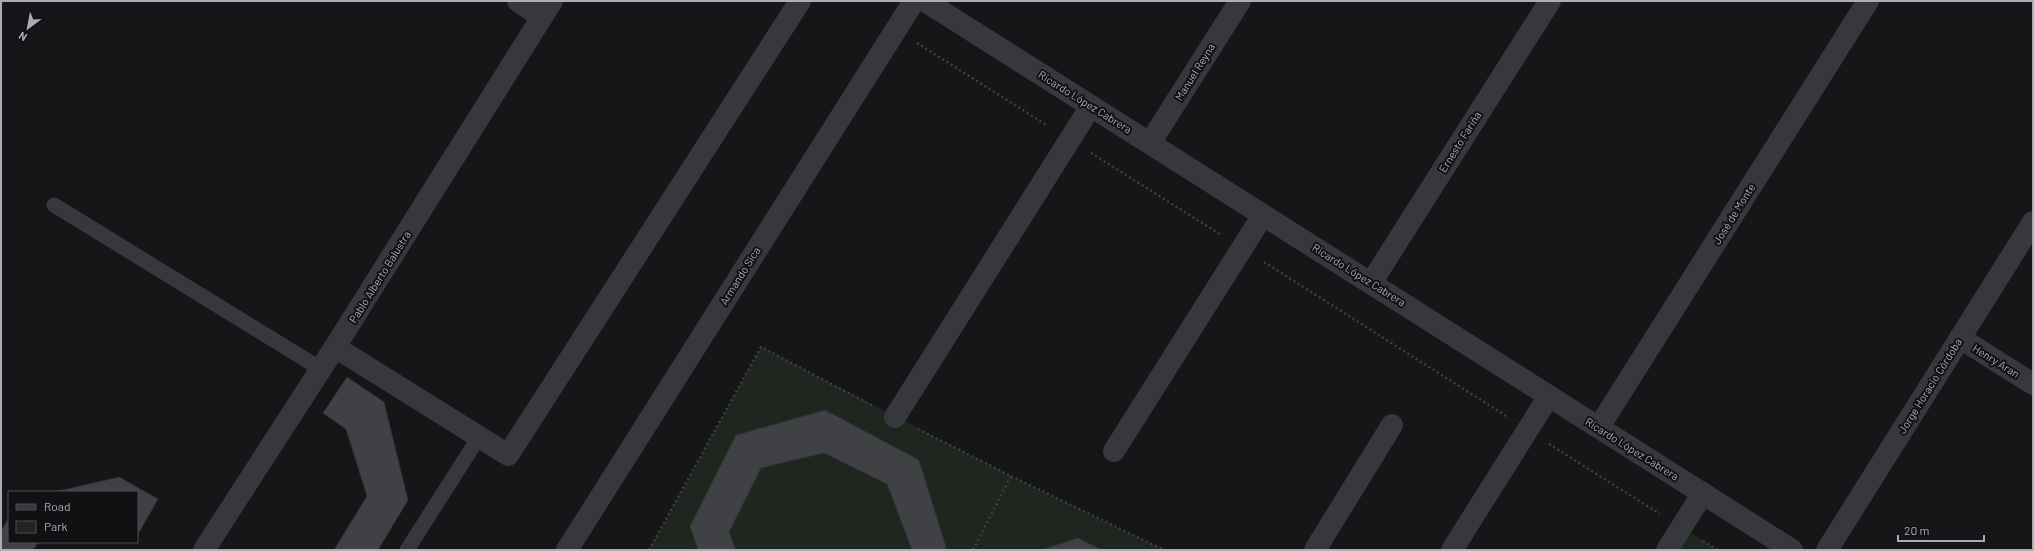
<svg xmlns="http://www.w3.org/2000/svg" width="2034" height="551" font-family="Barlow,sans-serif">
	<rect width="100%" height="100%" fill="#161618"/>
	<g fill="#1e261f">
		<path d="M 761,347 L 1011,476 L 1164,550 L 649,550 Z"/>
		<path d="M 1682,527 L 1718,550 L 1668,550 Z"/>
	</g>
	<g fill="#404145" stroke="#303034">
		<path d="M 347,377 L 384,402 L 408,500 L 378,550 L 334,550 L 367,496 L 346,429 L 323,413 Z"/>
		<path d="M 825,410 L 919,460 L 947,550 L 912,550 L 887,484 L 824,453 L 761,468 L 729,532 L 736,550 L 698,550 L 690,526 L 736,435 Z"/>
		<path d="M 119,477 L 158,499 L 137,536 L 137,492 L 55,492 Z"/>
		<path d="M 9,518 L 9,542 L 38,542 L 33,550 L 1,550 L 1,531 Z"/>
		<path d="M 1078,538 L 1102,550 L 1041,550 Z"/>
	</g>
	<g fill="none" stroke-linecap="round" stroke-linejoin="round">
		<g stroke="#3d3f44" stroke-width="2.5" stroke-dasharray="2 3" stroke-linecap="butt">
			<path d="M 917,43 L 1048,126"/>
			<path d="M 1091,153 L 1221,235"/>
			<path d="M 1264,262 L 1506,416"/>
			<path d="M 918,429 L 1011,476 L 973,550"/>
			<path d="M 1549,444 L 1660,514"/>
			<path d="M 1011,476 L 1164,550"/>
			<path d="M 1703,541 L 1718,550"/>
			<path d="M 649,550 L 761,347 L 873,406"/>
		</g>
		<g stroke="#37383d" stroke-width="15">
			<path d="M 54,205 L 321,369"/>
			<path d="M 407,550 L 479,437"/>
		</g>
		<g stroke="#37383d" stroke-width="22">
			<path d="M 518,1 L 542,17"/>
			<path d="M 925,1 L 1792,550"/>
			<path d="M 1150,143 L 1240,1"/>
			<path d="M 1371,283 L 1550,1"/>
			<path d="M 1960,338 L 2033,384"/>
			<path d="M 335,347 L 508,455 L 800,1"/>
			<path d="M 895,417 L 1091,106"/>
			<path d="M 1599,427 L 1868,1"/>
			<path d="M 1114,451 L 1263,215"/>
			<path d="M 204,550 L 335,347 L 552,1"/>
			<path d="M 567,550 L 914,1"/>
			<path d="M 1315,550 L 1392,425"/>
			<path d="M 1452,550 L 1549,396"/>
			<path d="M 1667,550 L 1703,493"/>
			<path d="M 1827,550 L 2033,222"/>
		</g>
	</g>
	<g text-anchor="middle" stroke-width="4" stroke-linejoin="round" paint-order="stroke">
		<g font-size="11" fill="#a8adb8" stroke="#111113">
			<text transform="translate(1195 72) rotate(-58)" y="4">Manuel Reyna</text>
			<text transform="translate(1085 102) rotate(32)" y="4">Ricardo López Cabrera</text>
			<text transform="translate(1460 142) rotate(-58)" y="4">Ernesto Fariña</text>
			<text transform="translate(1734 214) rotate(-58)" y="4">José de Monte</text>
			<text transform="translate(1359 275) rotate(32)" y="4">Ricardo López Cabrera</text>
			<text transform="translate(740 276) rotate(-58)" y="4">Armando Sica</text>
			<text transform="translate(380 277) rotate(-58)" y="4">Pablo Alberto Balustra</text>
			<text transform="translate(1996 361) rotate(32)" y="4">Henry Aran</text>
			<text transform="translate(1930 386) rotate(-58)" y="4">Jorge Horacio Córdoba</text>
			<text transform="translate(1632 449) rotate(32)" y="4">Ricardo López Cabrera</text>
		</g>
	</g>
	<rect width="2034" height="551" fill="none" stroke="#a8adb8" stroke-width="4"/>
	<rect x="8" y="491" width="130" height="52" fill="#111113" stroke="#4d4f55"/>
	<rect x="16" y="504" width="20" height="6" fill="#37383d" stroke="#4d4f55"/>
	<text x="44" y="511" font-size="12" fill="#a8adb8">Road</text>
	<rect x="16" y="521" width="20" height="12" fill="#1e261f" stroke="#4d4f55"/>
	<text x="44" y="531" font-size="12" fill="#a8adb8">Park</text>
	<g transform="translate(28 28) rotate(212)" stroke="#111113" stroke-width="3" paint-order="stroke">
	<path d="M0-3L7 15L0 10L-7 15Z" fill="#a8adb8"/>
	<text y="-6" font-size="11" font-weight="bold" text-anchor="middle" fill="#a8adb8">N</text>
	</g>
	<path d="M1898 535v6h86v-6" fill="none" stroke="#a8adb8" stroke-width="2"/>
	<text x="1904" y="535" font-size="12" fill="#a8adb8" stroke="#111113" stroke-width="3" paint-order="stroke">20 m</text>
</svg>
